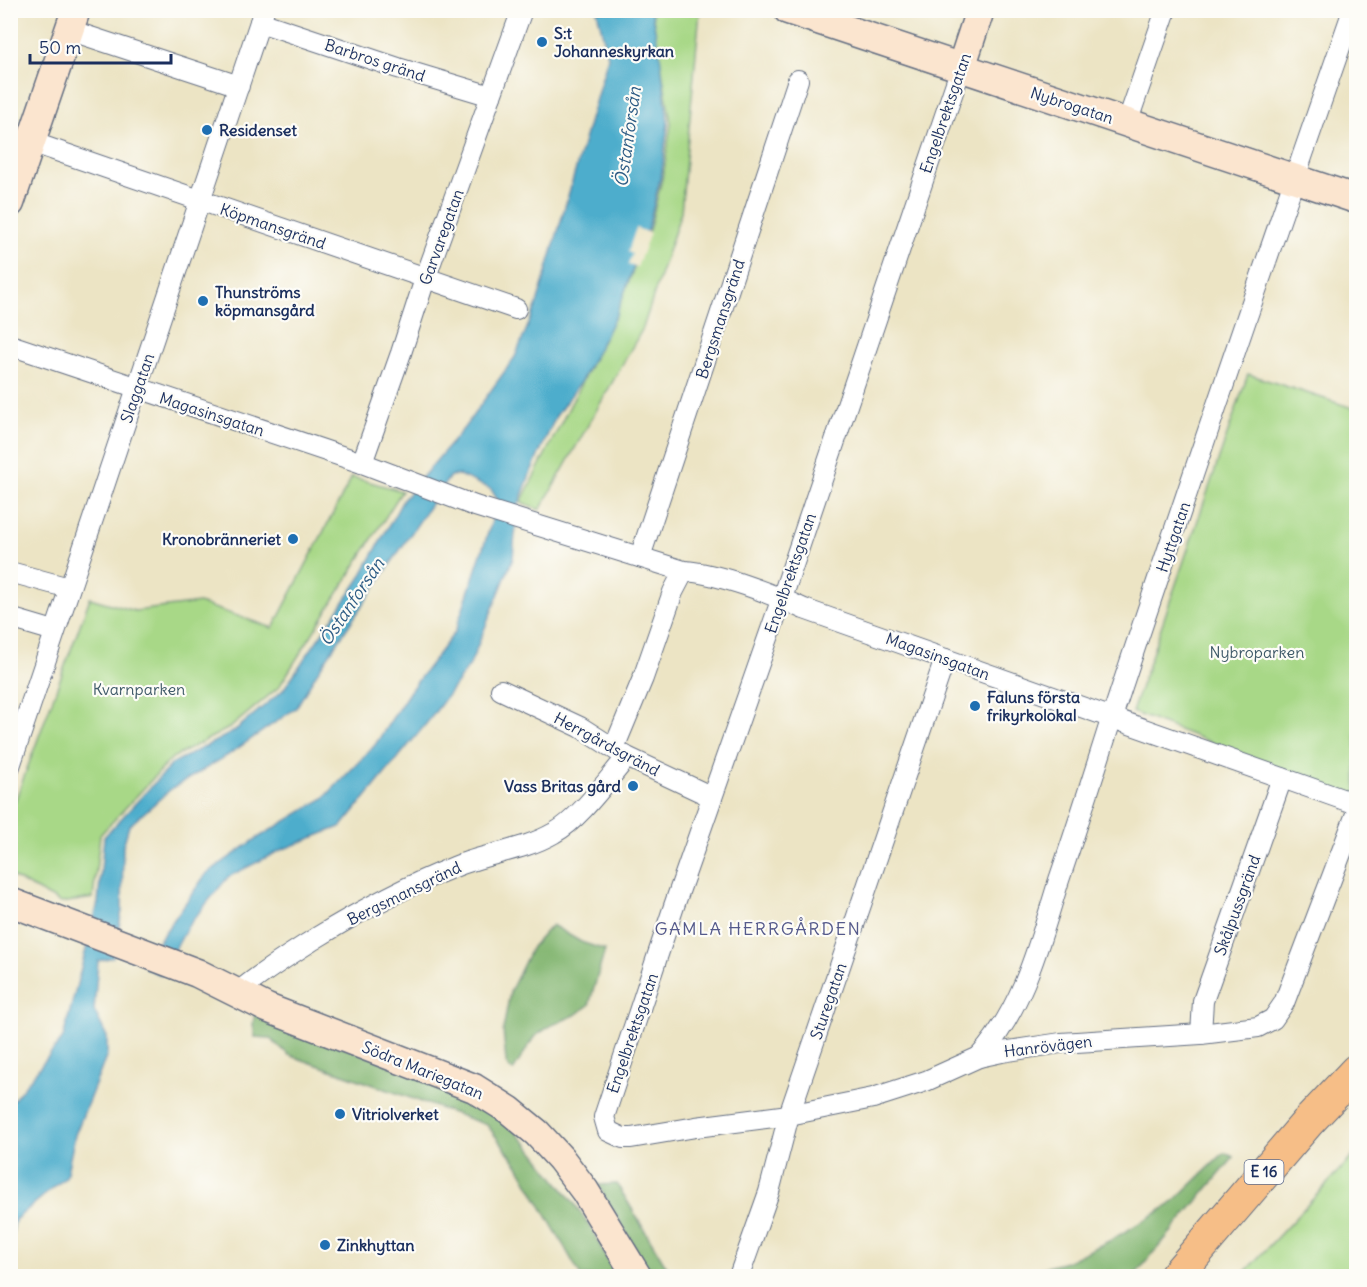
<svg xmlns="http://www.w3.org/2000/svg" width="1367" height="1287" font-family="Delius,sans-serif">
	<rect width="100%" height="100%" fill="#fdfcf7"/>
	<filter id="ink" filterUnits="userSpaceOnUse"><feTurbulence type="fractalNoise" baseFrequency=".0167" numOctaves="2"/><feDisplacementMap in="SourceGraphic" scale="12" xChannelSelector="R" yChannelSelector="G"/><feConvolveMatrix kernelMatrix="1 2 1 2 8 2 1 2 1" color-interpolation-filters="sRGB"/></filter>
	<filter id="wash" filterUnits="userSpaceOnUse"><feTurbulence type="fractalNoise" baseFrequency=".008" numOctaves="4" result="noise"/><feDisplacementMap in="SourceGraphic" scale="24" xChannelSelector="R" yChannelSelector="G"/><feGaussianBlur stdDeviation="1.35" result="paint"/><feColorMatrix in="noise" values="0 0 0 0 0 0 0 0 0 0 0 0 0 0 0 0 0 1.4 0 .05"/><feComposite in="paint" operator="in"/></filter>
	<g filter="url(#wash)">
		<rect width="100%" height="100%" fill="#ece4c4"/>
		<g fill="#a8d887" stroke="#628472" stroke-width="1.5">
			<path d="M 652,11 L 700,11 L 681,212 L 643,328 L 540,510 L 521,502 L 616,315 L 650,227 L 664,171 L 671,123 Z"/>
			<path d="M 1248,374 L 1356,409 L 1356,798 L 1132,712 Z"/>
			<path d="M 352,477 L 402,491 L 279,687 L 231,727 L 172,758 L 100,835 L 93,898 L 61,903 L 11,876 L 11,812 L 90,598 L 135,611 L 199,603 L 273,628 Z"/>
			<path d="M 1356,1153 L 1356,1276 L 1241,1276 Z"/>
		</g>
		<g fill="#86b874" stroke="#507469" stroke-width="1.5">
			<path d="M 552,925 L 581,942 L 605,950 L 589,1005 L 575,1015 L 552,1025 L 534,1037 L 513,1071 L 509,1068 L 506,1062 L 503,1030 L 510,992 L 532,947 Z"/>
			<path d="M 255,1012 L 461,1093 L 497,1113 L 529,1146 L 574,1203 L 591,1228 L 616,1276 L 581,1276 L 517,1164 L 487,1125 L 289,1055 L 269,1038 L 255,1037 L 253,1024 Z"/>
			<path d="M 1224,1153 L 1234,1157 L 1134,1276 L 945,1276 L 1039,1269 L 1066,1262 L 1111,1240 L 1170,1205 Z"/>
			<path d="M 617,1184 L 672,1276 L 652,1276 L 598,1185 Z"/>
		</g>
		<path fill="#4dadcc" stroke="#346e95" stroke-width="1.5" d="M 597,11 L 651,11 L 660,54 L 668,123 L 662,171 L 648,228 L 616,315 L 581,381 L 556,416 L 530,474 L 517,509 L 513,558 L 470,665 L 430,719 L 342,826 L 281,850 L 228,877 L 188,926 L 161,975 L 145,968 L 158,942 L 206,874 L 256,839 L 324,798 L 375,745 L 410,691 L 455,632 L 491,524 L 497,499 L 491,489 L 459,475 L 450,476 L 316,674 L 296,708 L 228,755 L 171,789 L 129,826 L 123,846 L 122,911 L 113,957 L 98,961 L 94,1010 L 107,1037 L 107,1055 L 75,1135 L 66,1177 L 15,1220 L 11,1242 L 11,1103 L 63,1038 L 98,903 L 104,837 L 173,763 L 233,732 L 283,690 L 359,580 L 403,500 L 464,428 L 515,357 L 537,304 L 608,57 Z"/>
		<path fill="#ece4c4" d="M 636,228 L 650,233 L 637,267 L 628,265 L 632,254 L 628,252 Z"/>
	</g>
	<g filter="url(#ink)">
		<g fill="none" stroke-linecap="round" stroke-linejoin="round">
			<defs>
				<g id="street">
					<path d="M 260,22 L 398,68 L 491,96"/>
					<path d="M 69,30 L 239,86"/>
					<path d="M 961,68 L 782,598 L 674,906 L 604,1117 L 608,1131 L 623,1138 L 631,1138 L 696,1127 L 789,1115 L 873,1098 L 926,1081 L 979,1057 L 1002,1052 L 1061,1043 L 1201,1034 L 1258,1027 L 1273,1019 L 1284,1003 L 1356,814"/>
					<path d="M 1127,123 L 1166,10"/>
					<path d="M 31,142 L 516,309"/>
					<path d="M 10,345 L 362,463 L 475,506 L 684,571 C 718,573 773,594 804,609 L 1356,804"/>
					<path d="M 362,463 L 401,353 L 425,279 L 522,10"/>
					<path d="M 640,557 L 798,80"/>
					<path d="M 10,572 L 69,588"/>
					<path d="M 10,618 L 54,631"/>
					<path d="M 501,690 L 580,727 L 627,757 L 712,797"/>
					<path d="M 614,748 L 643,678 L 673,592 L 684,571"/>
					<path d="M 10,766 L 264,10"/>
					<path d="M 237,993 C 262,972 288,956 316,938 C 360,911 406,886 454,867 C 487,853 523,851 554,833 C 579,820 608,779 627,757"/>
					<path d="M 1201,1034 L 1203,1001 L 1282,778"/>
					<path d="M 979,1057 C 1023,1009 1040,941 1059,880 C 1077,827 1094,774 1111,720 C 1189,483 1271,246 1353,10"/>
					<path d="M 739,1276 L 769,1192 L 789,1115 L 945,659"/>
				</g>
				<g id="secondary">
					<path d="M 788,10 L 1356,199"/>
					<path d="M 961,68 L 980,10"/>
					<path d="M 10,203 L 76,10"/>
					<path d="M 10,902 L 197,973 L 267,1008 L 474,1088 L 509,1110 L 537,1133 L 561,1159 L 585,1191 L 637,1276"/>
				</g>
				<path id="highway" d="M 1176,1276 L 1307,1123 L 1356,1071"/>
			</defs>
			<use href="#street" stroke="#646e82" stroke-width="22"/>
			<use href="#secondary" stroke="#646e82" stroke-width="31"/>
			<use href="#highway" stroke="#646e82" stroke-width="35"/>
			<use href="#street" stroke="#fff" stroke-width="20"/>
			<use href="#secondary" stroke="#fbe5cf" stroke-width="28"/>
			<use href="#highway" stroke="#f6be87" stroke-width="33"/>
		</g>
	</g>
	<g fill="#1f6fb2" stroke="#fdfcf7" stroke-width="2">
		<circle cx="542" cy="42" r="6"/>
		<circle cx="207" cy="130" r="6"/>
		<circle cx="203" cy="301" r="6"/>
		<circle cx="293" cy="539" r="6"/>
		<circle cx="975" cy="706" r="6"/>
		<circle cx="633" cy="786" r="6"/>
		<circle cx="340" cy="1114" r="6"/>
		<circle cx="325" cy="1245" r="6"/>
	</g>
	<g text-anchor="middle" stroke-width="4.5" stroke-linejoin="round" paint-order="stroke">
		<rect fill="#fdfcf7" stroke="#5f6c8c" stroke-width="1.5" x="1244.5" y="1160" width="39" height="24" rx="4.5"/>
		<g font-size="15" font-weight="bold" fill="#1b2f5e">
			<text x="1264" y="1177">E 16</text>
		</g>
		<g font-size="16" font-weight="bold" fill="#1b2f5e" stroke="#fdfcf7" text-anchor="start">
			<text x="554" y="39">S:t<tspan x="554" dy="18">Johanneskyrkan</tspan></text>
			<text x="219" y="136">Residenset</text>
			<text x="215" y="298">Thunströms<tspan x="215" dy="18">köpmansgård</tspan></text>
			<text x="281" y="545" text-anchor="end">Kronobränneriet</text>
			<text x="987" y="703">Faluns första<tspan x="987" dy="18">frikyrkolokal</tspan></text>
			<text x="621" y="792" text-anchor="end">Vass Britas gård</text>
			<text x="352" y="1120">Vitriolverket</text>
			<text x="337" y="1251">Zinkhyttan</text>
		</g>
		<g font-size="16" fill="#1b2f5e" stroke="#fdfcf7">
			<text transform="translate(375 60) rotate(18)" y="6">Barbros gränd</text>
			<text transform="translate(1072 105) rotate(18)" y="6">Nybrogatan</text>
			<text transform="translate(945 113) rotate(-71)" y="6">Engelbrektsgatan</text>
			<text transform="translate(273 226) rotate(19)" y="6">Köpmansgränd</text>
			<text transform="translate(441 237) rotate(-70)" y="6">Garvaregatan</text>
			<text transform="translate(720 319) rotate(-72)" y="6">Bergsmansgränd</text>
			<text transform="translate(137 388) rotate(-71)" y="6">Slaggatan</text>
			<text transform="translate(212 414) rotate(18)" y="6">Magasinsgatan</text>
			<text transform="translate(1173 537) rotate(-71)" y="6">Hyttgatan</text>
			<text transform="translate(790 573) rotate(-71)" y="6">Engelbrektsgatan</text>
			<text transform="translate(938 656) rotate(20)" y="6">Magasinsgatan</text>
			<text transform="translate(607 744) rotate(28)" y="6">Herrgårdsgränd</text>
			<text transform="translate(404 893) rotate(-26)" y="6">Bergsmansgränd</text>
			<text transform="translate(1237 905) rotate(-70)" y="6">Skålpussgränd</text>
			<text transform="translate(828 1001) rotate(-71)" y="6">Sturegatan</text>
			<text transform="translate(632 1033) rotate(-71)" y="6">Engelbrektsgatan</text>
			<text transform="translate(1048 1046) rotate(-7)" y="6">Hanrövägen</text>
			<text transform="translate(423 1070) rotate(22)" y="6">Södra Mariegatan</text>
		</g>
		<g font-size="16" fill="#3e5968" stroke="#fdfcf7">
			<text x="1257" y="658">Nybroparken</text>
			<text x="139" y="695">Kvarnparken</text>
		</g>
		<g font-size="18" font-style="italic" fill="#2c5b84" stroke="#fdfcf7">
			<text transform="translate(628 137) rotate(-82)" y="6">Östanforsån</text>
			<text transform="translate(352 602) rotate(-56)" y="6">Östanforsån</text>
		</g>
		<g font-size="18" letter-spacing="1.5" fill="#555a8b" stroke="#fdfcf7">
			<text x="758" y="935">GAMLA HERRGÅRDEN</text>
		</g>
	</g>
	<rect width="1367" height="1287" fill="none" stroke="#fdfcf7" stroke-width="36"/>
	<path d="M30 54v9h141v-9" fill="none" stroke="#1b2f5e" stroke-width="3"/>
	<text x="39" y="54" font-size="18" fill="#1b2f5e" stroke="#fdfcf7" stroke-width="4.5" paint-order="stroke">50 m</text>
</svg>
